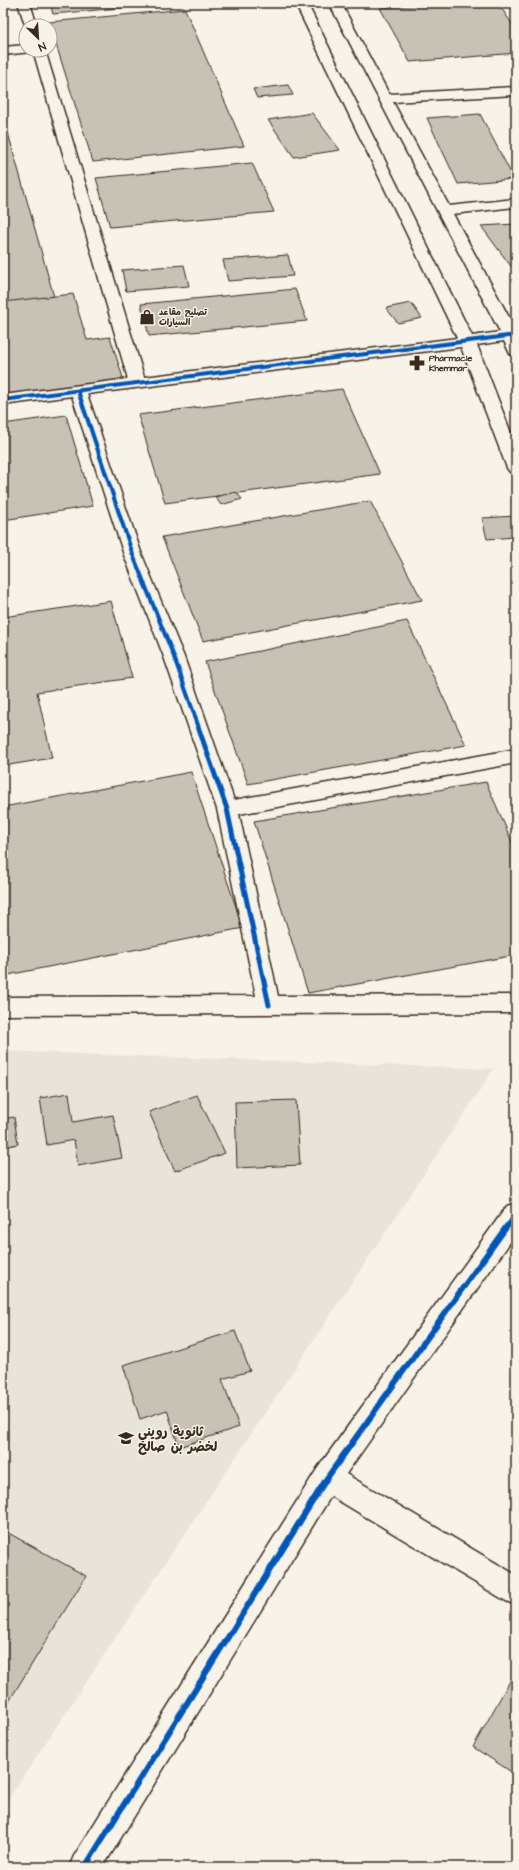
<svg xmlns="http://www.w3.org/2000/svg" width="519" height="1870" font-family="'Architects Daughter','Playpen Sans Arabic',sans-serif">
	<rect width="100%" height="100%" fill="#f7f3e8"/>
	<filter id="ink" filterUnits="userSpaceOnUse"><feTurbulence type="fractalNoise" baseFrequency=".025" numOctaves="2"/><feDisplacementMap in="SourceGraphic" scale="8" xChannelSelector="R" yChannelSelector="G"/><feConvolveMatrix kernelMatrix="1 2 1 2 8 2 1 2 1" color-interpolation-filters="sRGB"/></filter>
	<g filter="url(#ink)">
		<path fill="#e9e4d9" d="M 3,1051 L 494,1069 L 3,1807 Z"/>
		<g fill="#c8c1b6" stroke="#3b2a1e">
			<path d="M 50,3 L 163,3 L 164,4 L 53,14 Z"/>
			<path d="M 432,3 L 498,3 L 516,30 L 516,53 L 410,62 L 380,8 Z"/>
			<path d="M 185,9 L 244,146 L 93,162 L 49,22 Z"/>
			<path d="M 288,85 L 293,95 L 257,98 L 253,89 Z"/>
			<path d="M 312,113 L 340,150 L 294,157 L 268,120 Z"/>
			<path d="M 480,114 L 514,179 L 458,184 L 427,118 Z"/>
			<path d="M 3,115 L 33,222 L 54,297 L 3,303 Z"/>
			<path d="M 252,163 L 274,212 L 110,227 L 96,178 Z"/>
			<path d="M 516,224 L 516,273 L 481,226 Z"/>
			<path d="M 288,255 L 293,276 L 228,281 L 223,260 Z"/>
			<path d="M 184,265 L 189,286 L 126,291 L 122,270 Z"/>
			<path d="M 295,289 L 307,321 L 149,336 L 141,304 Z"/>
			<path d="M 73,294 L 87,340 L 110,337 L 124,381 L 3,397 L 3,302 Z"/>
			<path d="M 411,303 L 422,318 L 398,323 L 386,308 Z"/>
			<path d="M 342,389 L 380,474 L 165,503 L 138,415 Z"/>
			<path d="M 66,415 L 93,506 L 3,520 L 3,424 Z"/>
			<path d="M 236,492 L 242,499 L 221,505 L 215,497 Z"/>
			<path d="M 370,501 L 422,600 L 203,641 L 162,537 Z"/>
			<path d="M 516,516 L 516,537 L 487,539 L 482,518 Z"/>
			<path d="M 111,601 L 132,678 L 37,692 L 52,758 L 3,766 L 3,617 Z"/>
			<path d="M 407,621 L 466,745 L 248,784 L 205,662 Z"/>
			<path d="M 191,772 L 243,928 L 3,976 L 3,807 Z"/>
			<path d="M 486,782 L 516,851 L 516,955 L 308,993 L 254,821 Z"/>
			<path d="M 69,1093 L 73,1122 L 113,1115 L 122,1158 L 78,1166 L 74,1140 L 47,1145 L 40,1098 Z"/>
			<path d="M 197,1095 L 225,1153 L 175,1171 L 149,1112 Z"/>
			<path d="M 296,1100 L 300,1165 L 237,1168 L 235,1102 Z"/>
			<path d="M 14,1117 L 18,1144 L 3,1147 L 3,1119 Z"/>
			<path d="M 235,1331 L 250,1371 L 222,1379 L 239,1427 L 179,1447 L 167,1410 L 140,1419 L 123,1365 Z"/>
			<path d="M 3,1530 L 86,1576 L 3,1711 Z"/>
			<path d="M 516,1670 L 516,1775 L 473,1747 Z"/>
		</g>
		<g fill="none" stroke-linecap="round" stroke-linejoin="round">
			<defs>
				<g id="minor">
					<path d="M 18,3 L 30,3 L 37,26 L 26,26 L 26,28 Z"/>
					<path d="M 295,3 L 307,3 L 472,336 L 500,332 L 329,3 L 341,3 L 389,94 L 516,87 L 516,95 L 393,102 L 449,206 L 516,199 L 516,207 L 453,214 L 516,330 L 516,356 L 510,354 L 504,341 L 477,345 L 516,446 L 516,473 L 510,472 L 507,468 L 461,347 L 87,394 L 142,555 L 184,657 L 234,800 L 516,749 L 516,763 L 239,814 L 278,996 L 516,995 L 516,1013 L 3,1015 L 3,997 L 256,996 L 217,809 L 164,657 L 124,555 L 72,396 L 3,405 L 3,395 L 128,379 L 33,50 L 45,50 L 144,377 L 457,338 Z"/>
					<path d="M 26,45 L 26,50 L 32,50 L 31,52 L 3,55 L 3,47 Z"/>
					<path d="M 516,1203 L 516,1234 L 346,1474 L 516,1575 L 516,1605 L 506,1601 L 331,1496 L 103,1867 L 69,1867 L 74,1856 L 317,1469 L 507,1206 Z"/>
				</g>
			</defs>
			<use href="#minor" stroke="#3b2a1e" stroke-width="3"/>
			<use href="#minor" fill="#f7f3e8" fill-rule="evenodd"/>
			<defs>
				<g id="cycleway-far2">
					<path d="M 78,391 L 133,555 L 174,657 L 196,719"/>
					<path d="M 3,400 L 516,335"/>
				</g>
				<g id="cycleway-far1">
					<path d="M 195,718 L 227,809 L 269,1005"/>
					<path d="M 507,1227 L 516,1214"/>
				</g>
				<path id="cycleway" d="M 85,1867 L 327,1478 L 507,1226"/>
			</defs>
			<use href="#cycleway-far2" stroke="#f7f3e8" stroke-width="6"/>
			<use href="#cycleway-far1" stroke="#f7f3e8" stroke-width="8"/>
			<use href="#cycleway" stroke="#f7f3e8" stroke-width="9"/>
			<use href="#cycleway-far2" stroke="#0057b8" stroke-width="4"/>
			<use href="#cycleway-far1" stroke="#0057b8" stroke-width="5"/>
			<use href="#cycleway" stroke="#0057b8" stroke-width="6"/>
		</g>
	</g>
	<defs>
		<symbol id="shop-bare" viewBox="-9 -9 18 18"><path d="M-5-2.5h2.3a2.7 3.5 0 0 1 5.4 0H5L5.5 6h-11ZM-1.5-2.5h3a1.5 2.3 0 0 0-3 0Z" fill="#3b2a1e" stroke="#f7f3e8" stroke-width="2.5" paint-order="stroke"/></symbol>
		<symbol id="pharmacy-bare" viewBox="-9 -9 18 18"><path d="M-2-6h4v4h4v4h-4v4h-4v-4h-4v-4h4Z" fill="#3b2a1e" stroke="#f7f3e8" stroke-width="2.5" paint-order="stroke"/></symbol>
		<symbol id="school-bare" viewBox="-9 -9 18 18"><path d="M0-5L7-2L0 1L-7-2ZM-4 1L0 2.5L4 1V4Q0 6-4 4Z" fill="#3b2a1e" stroke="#f7f3e8" stroke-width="2.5" paint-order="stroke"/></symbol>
	</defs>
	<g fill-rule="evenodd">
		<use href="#shop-bare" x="136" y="306" width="22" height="22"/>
		<use href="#pharmacy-bare" x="406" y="352" width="22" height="22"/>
		<use href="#school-bare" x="115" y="1427" width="22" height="22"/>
	</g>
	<g text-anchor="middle" stroke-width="3" stroke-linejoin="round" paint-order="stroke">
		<g font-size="9" font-weight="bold" fill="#3b2a1e" stroke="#f7f3e8" text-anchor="start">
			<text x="159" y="315">تصليح مقاعد<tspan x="159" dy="10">السيارات</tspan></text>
			<text x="429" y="361">Pharmacie<tspan x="429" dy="10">Khemmar</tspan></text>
		</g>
		<g font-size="13" font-weight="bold" fill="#3b2a1e" stroke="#f7f3e8" text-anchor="start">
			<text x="138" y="1436">ثانوية رويني<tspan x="138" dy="15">لخضر بن صالح</tspan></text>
		</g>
	</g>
	<rect width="519" height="1870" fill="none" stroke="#f7f3e8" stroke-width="16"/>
	<rect x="8" y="8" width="503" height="1854" fill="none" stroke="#3b2a1e" stroke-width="1.5" filter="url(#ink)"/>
	<g transform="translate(38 38) rotate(155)"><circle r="19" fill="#f7f3e8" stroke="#aca397"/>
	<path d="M0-3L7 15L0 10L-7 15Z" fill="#3b2a1e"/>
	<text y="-6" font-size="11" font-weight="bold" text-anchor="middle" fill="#3b2a1e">N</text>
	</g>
</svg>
